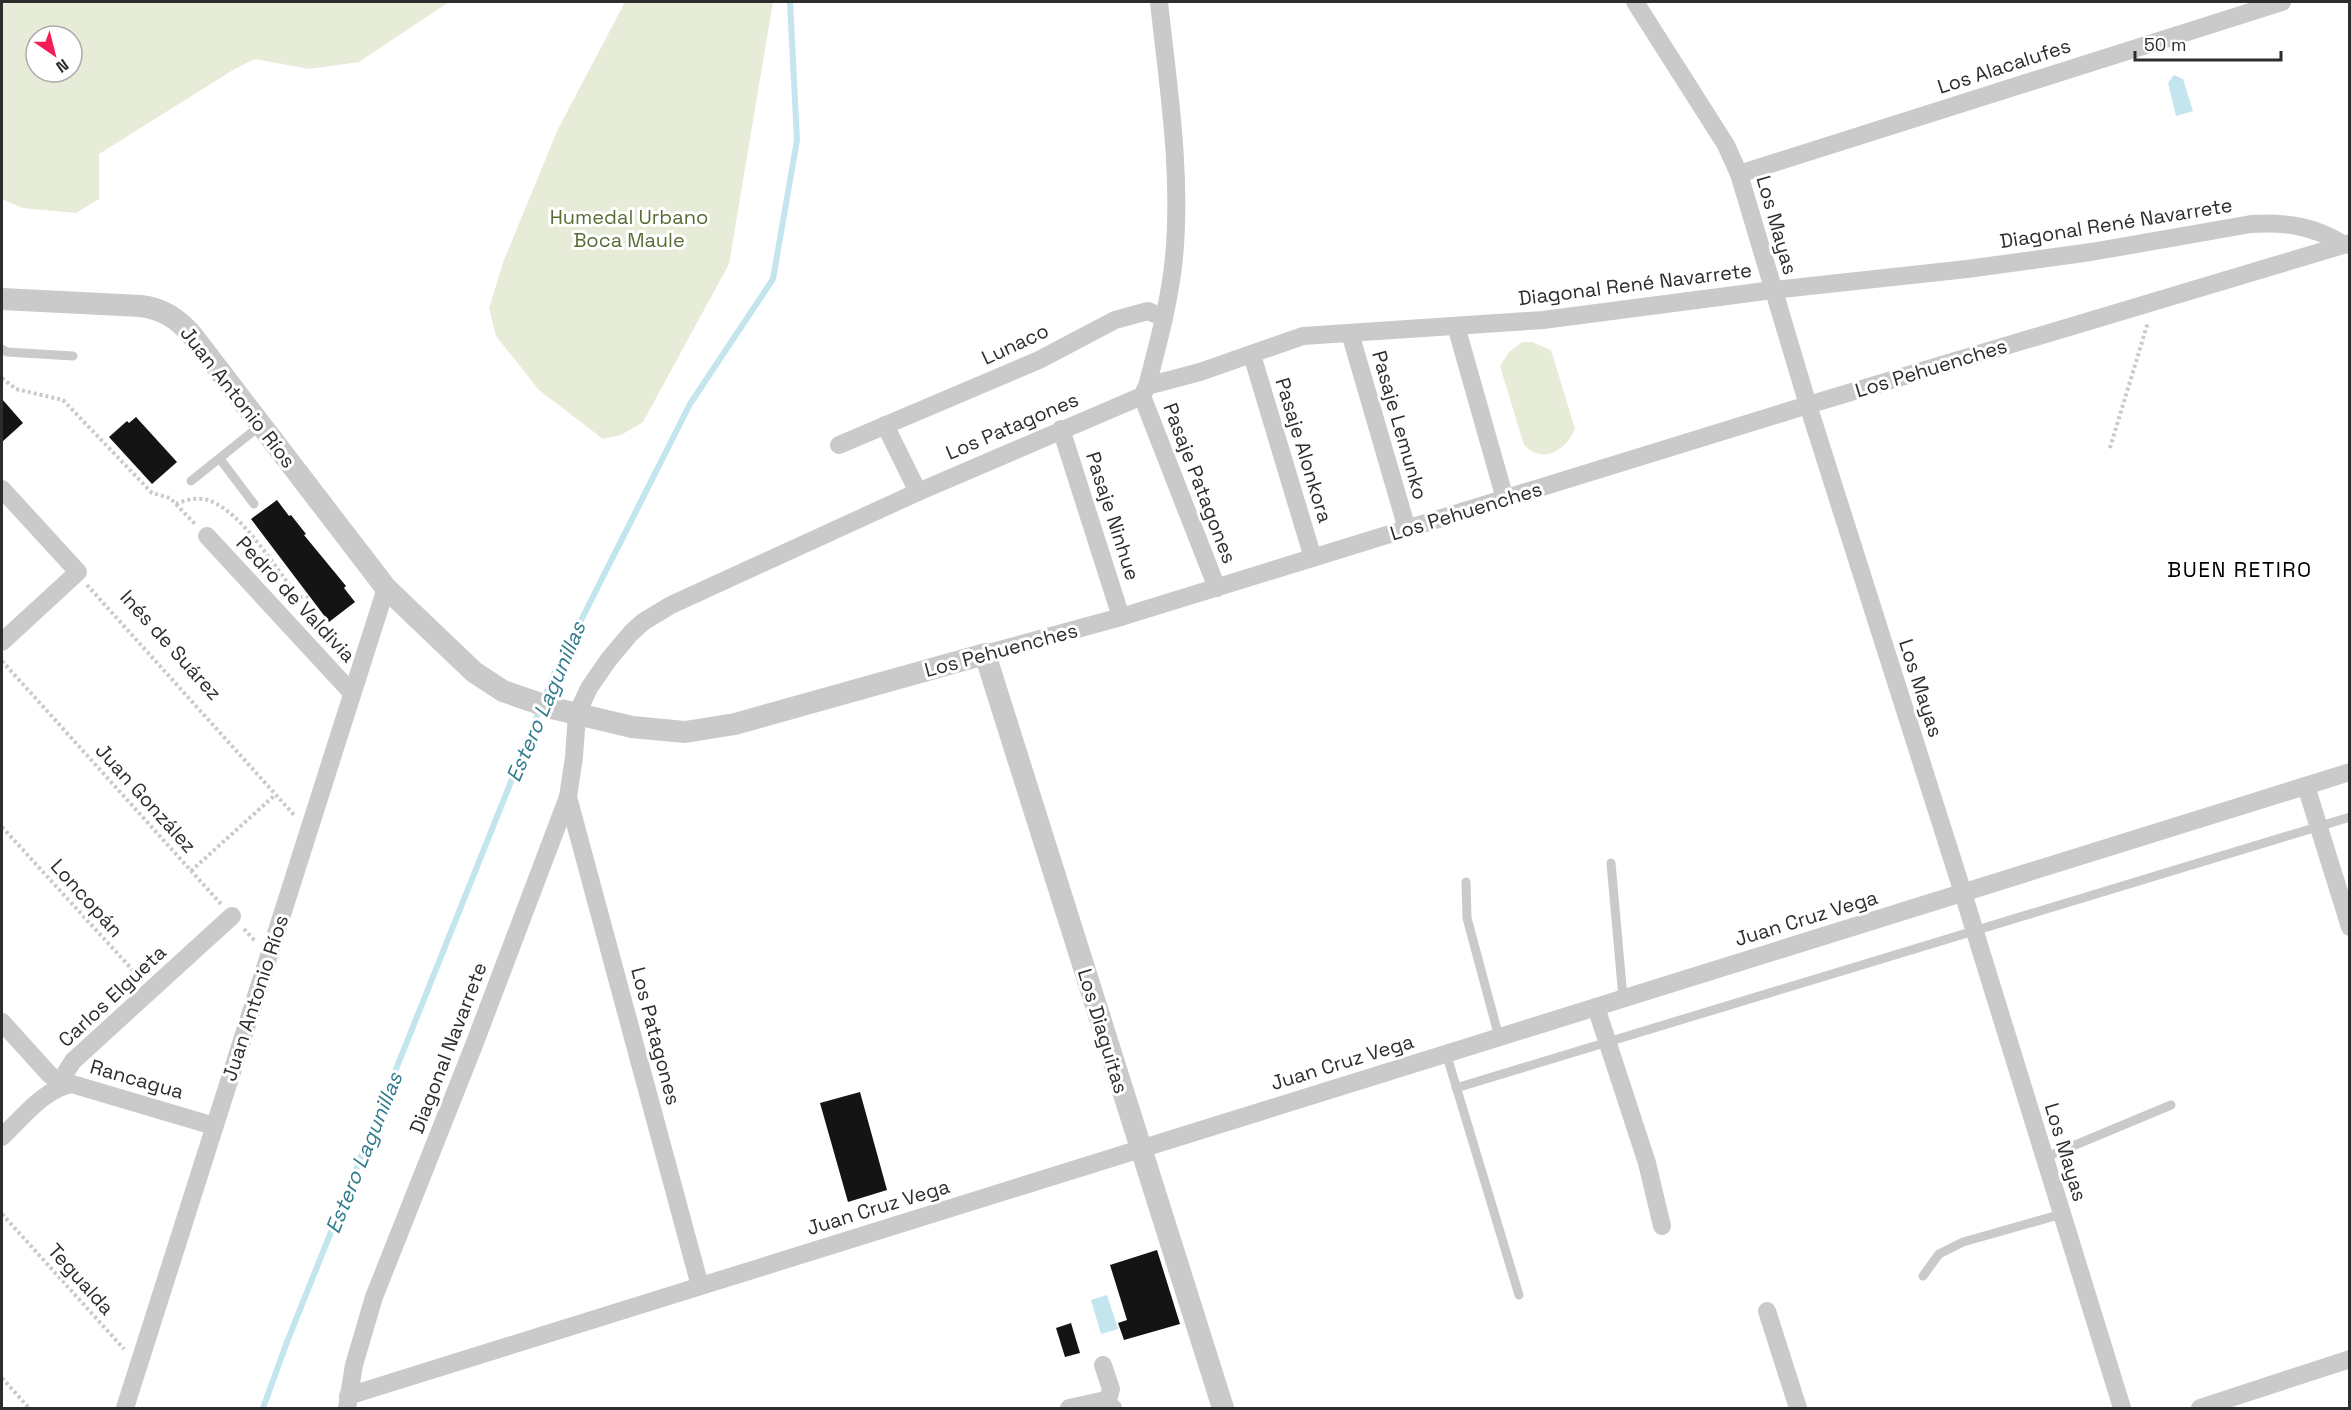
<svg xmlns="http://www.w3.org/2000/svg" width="2351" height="1410" font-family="'Space Grotesk',sans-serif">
	<rect width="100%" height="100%" fill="#fff"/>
	<g fill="#e7ecd8" fill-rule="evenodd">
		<path d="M 2,2 L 449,2 L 359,62 L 309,69 L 255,59 L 233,70 L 99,154 L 99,199 L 76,213 L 22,208 L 2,199 ZM 36,36 L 72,36 L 72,72 L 36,72 Z"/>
		<path d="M 625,2 L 773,2 L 729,264 L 643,422 L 621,435 L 603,439 L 539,390 L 496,336 L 489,308 L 504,260 L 558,129 Z"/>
		<path d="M 1522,342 L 1532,342 L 1551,350 L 1575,429 C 1566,450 1543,465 1524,445 L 1500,366 L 1509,352 Z"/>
	</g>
	<g fill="#c2e5ee">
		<path d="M 2174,75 L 2183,79 L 2193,111 L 2176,116 L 2168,83 Z"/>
		<path d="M 1107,1295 L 1118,1329 L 1101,1334 L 1091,1300 Z"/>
	</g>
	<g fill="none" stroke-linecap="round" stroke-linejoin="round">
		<g stroke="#c2e5ee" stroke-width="6">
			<path d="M 544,699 L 553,676 L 690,404 L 773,279 L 797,140 L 790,2"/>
			<path d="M 263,1408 L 287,1342 L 540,709"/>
		</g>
	</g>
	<g fill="#141414">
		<path d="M 2,399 L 23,423 L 2,442 Z"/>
		<path d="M 136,417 L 177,462 L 152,484 L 109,437 L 127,421 L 129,423 Z"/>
		<path d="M 277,500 L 289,516 L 291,515 L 306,534 L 304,535 L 346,586 L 344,588 L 355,602 L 329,622 L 251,519 Z"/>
		<path d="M 860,1092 L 887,1190 L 848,1202 L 820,1103 Z"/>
		<path d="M 1157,1250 L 1180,1324 L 1124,1340 L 1118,1323 L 1127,1320 L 1110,1265 Z"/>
		<path d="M 1071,1323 L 1080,1353 L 1065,1357 L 1056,1328 Z"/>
	</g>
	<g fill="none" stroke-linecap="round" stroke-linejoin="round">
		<g stroke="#cacaca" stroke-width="4" stroke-dasharray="3 3" stroke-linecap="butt">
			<path d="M 2,378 L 16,389 L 63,400 L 152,493 L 170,498 L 196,525"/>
			<path d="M 2110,448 L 2148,322"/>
			<path d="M 176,504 C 185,500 197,497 208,500 C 243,512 275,569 299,597 L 311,598"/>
			<path d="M 87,585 L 295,816"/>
			<path d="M 2,661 L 221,904"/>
			<path d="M 2,827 L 139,977"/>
			<path d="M 191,871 L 275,795"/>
			<path d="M 244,929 L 256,942"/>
			<path d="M 2,1214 L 124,1349"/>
			<path d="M 2,1378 L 29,1408"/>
		</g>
		<g stroke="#cacaca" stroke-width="9">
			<path d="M 2,349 L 7,352 L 73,356"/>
			<path d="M 220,459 L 254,504"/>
			<path d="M 191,481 L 261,425"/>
			<path d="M 1611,863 L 1623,998"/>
			<path d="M 1466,882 L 1467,918 L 1499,1037"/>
			<path d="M 1446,1053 L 1519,1295"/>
			<path d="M 1456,1088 L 2350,817"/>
			<path d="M 2044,1158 L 2171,1105"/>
			<path d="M 1923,1276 L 1939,1254 L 1963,1242 L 2062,1214"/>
		</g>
		<g stroke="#cacaca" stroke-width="18">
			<path d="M 1635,2 L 1726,145 L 1739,174 L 1808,405 L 1963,893 L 2122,1408"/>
			<path d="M 1739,174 L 2282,2"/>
			<path d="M 1456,326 L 1505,499"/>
			<path d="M 1350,333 L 1407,529"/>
			<path d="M 1252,355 L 1313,558"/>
			<path d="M 1147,386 L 1200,372 L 1303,336 L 1543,320 L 1773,290 L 1967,269 L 2091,252 L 2251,224 C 2286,222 2315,226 2344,245"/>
			<path d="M 1142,396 L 1217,588"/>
			<path d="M 885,425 L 918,492"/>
			<path d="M 1061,429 L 1121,617"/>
			<path d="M 839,445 L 1039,360 L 1115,320 L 1148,311 L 1164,318"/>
			<path d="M 2,489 L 78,572 L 2,642"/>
			<path d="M 207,536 L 352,693"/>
			<path d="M 985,654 L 1121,617 L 1808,405 L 2350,243"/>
			<path d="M 2306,786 L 2350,927"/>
			<path d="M 568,797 L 700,1286"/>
			<path d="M 1596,1007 L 1647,1163 L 1662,1226"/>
			<path d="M 2,1022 L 49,1074 L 63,1085"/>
			<path d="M 63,1085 L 66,1072 L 73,1061 L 232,916"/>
			<path d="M 2,1137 C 21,1119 45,1088 72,1084 L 214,1126"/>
			<path d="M 1767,1311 L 1798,1408"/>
			<path d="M 1103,1365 L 1111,1389 L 1107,1403"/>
			<path d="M 348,1396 L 2350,772"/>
			<path d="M 125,1408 L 386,588"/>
			<path d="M 347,1408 L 354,1365 L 374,1297 L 474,1045 L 568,797 L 574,757 L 577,714 L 589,688 L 609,659 L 631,633 L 643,622 L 671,605 L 918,492 L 1142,396 L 1147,386 C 1158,344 1170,300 1174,257 C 1182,172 1168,86 1159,2"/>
			<path d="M 1069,1408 L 1101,1401 L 1113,1408"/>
			<path d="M 2200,1408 L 2350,1359"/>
		</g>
		<path stroke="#cacaca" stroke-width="22" d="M 2,299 L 141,306 C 163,309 177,318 192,335 L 386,588 L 474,672 L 503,691 L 552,708 L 632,727 L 685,732 L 735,724 L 985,654 L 1223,1408"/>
	</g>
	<g text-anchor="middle" stroke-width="6" stroke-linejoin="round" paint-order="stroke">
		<g font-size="20" fill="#2d2d2d" stroke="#fff">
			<text transform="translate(2004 66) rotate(-18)" y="7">Los Alacalufes</text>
			<text transform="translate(2116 223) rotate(-9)" y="7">Diagonal René Navarrete</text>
			<text transform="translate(1777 225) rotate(74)" y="7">Los Mayas</text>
			<text transform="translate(1635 284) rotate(-7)" y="7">Diagonal René Navarrete</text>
			<text transform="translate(1015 344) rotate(-25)" y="7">Lunaco</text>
			<text transform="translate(1931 368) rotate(-17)" y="7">Los Pehuenches</text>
			<text transform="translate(238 397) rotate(52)" y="7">Juan Antonio Ríos</text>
			<text transform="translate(1400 425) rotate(74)" y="7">Pasaje Lemunko</text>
			<text transform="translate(1012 426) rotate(-23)" y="7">Los Patagones</text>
			<text transform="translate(1304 450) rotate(73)" y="7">Pasaje Alonkora</text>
			<text transform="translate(1200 483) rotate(69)" y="7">Pasaje Patagones</text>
			<text transform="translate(1466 511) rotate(-17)" y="7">Los Pehuenches</text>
			<text transform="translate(1113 516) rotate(72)" y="7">Pasaje Ninhue</text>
			<text transform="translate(296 599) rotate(47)" y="7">Pedro de Valdivia</text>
			<text transform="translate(171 645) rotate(48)" y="7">Inés de Suárez</text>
			<text transform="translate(1001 650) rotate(-15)" y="7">Los Pehuenches</text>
			<text transform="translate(1921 688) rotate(72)" y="7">Los Mayas</text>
			<text transform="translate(146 798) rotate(48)" y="7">Juan González</text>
			<text transform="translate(87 898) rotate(48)" y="7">Loncopán</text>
			<text transform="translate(1806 918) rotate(-17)" y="7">Juan Cruz Vega</text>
			<text transform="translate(112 996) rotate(-43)" y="7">Carlos Elgueta</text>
			<text transform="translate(255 998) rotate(-72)" y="7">Juan Antonio Ríos</text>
			<text transform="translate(1103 1031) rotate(73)" y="7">Los Diaguitas</text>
			<text transform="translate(656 1036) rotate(75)" y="7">Los Patagones</text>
			<text transform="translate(448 1048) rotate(-69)" y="7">Diagonal Navarrete</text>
			<text transform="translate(1342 1062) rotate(-17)" y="7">Juan Cruz Vega</text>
			<text transform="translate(137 1079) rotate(16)" y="7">Rancagua</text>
			<text transform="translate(2066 1152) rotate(73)" y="7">Los Mayas</text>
			<text transform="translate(878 1207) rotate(-17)" y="7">Juan Cruz Vega</text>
			<text transform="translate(81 1279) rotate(48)" y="7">Tegualda</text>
		</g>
		<g font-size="20" fill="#5a6c36" stroke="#fff">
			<text x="629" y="224">Humedal Urbano<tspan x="629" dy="23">Boca Maule</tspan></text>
		</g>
		<g font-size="21" letter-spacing="1.5" fill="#000" stroke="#fff">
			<text x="2240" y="577">BUEN RETIRO</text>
		</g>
		<g font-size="21" font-style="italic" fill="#317c8f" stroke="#fff">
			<text transform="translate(546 702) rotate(-67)" y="7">Estero Lagunillas</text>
			<text transform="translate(364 1153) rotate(-68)" y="7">Estero Lagunillas</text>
		</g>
	</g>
	<rect width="2351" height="1410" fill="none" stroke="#2d2d2d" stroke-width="6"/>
	<g transform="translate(54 54) rotate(145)"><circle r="28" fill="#ffffff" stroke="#ababab" stroke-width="1.5"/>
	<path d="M0-4.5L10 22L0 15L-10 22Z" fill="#f61c56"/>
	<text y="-9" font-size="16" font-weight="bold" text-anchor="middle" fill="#2d2d2d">N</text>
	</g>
	<path d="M2135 51v9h146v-9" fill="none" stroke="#2d2d2d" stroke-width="3"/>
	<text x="2144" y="51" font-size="18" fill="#2d2d2d" stroke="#ffffff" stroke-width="4.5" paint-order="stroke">50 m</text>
</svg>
